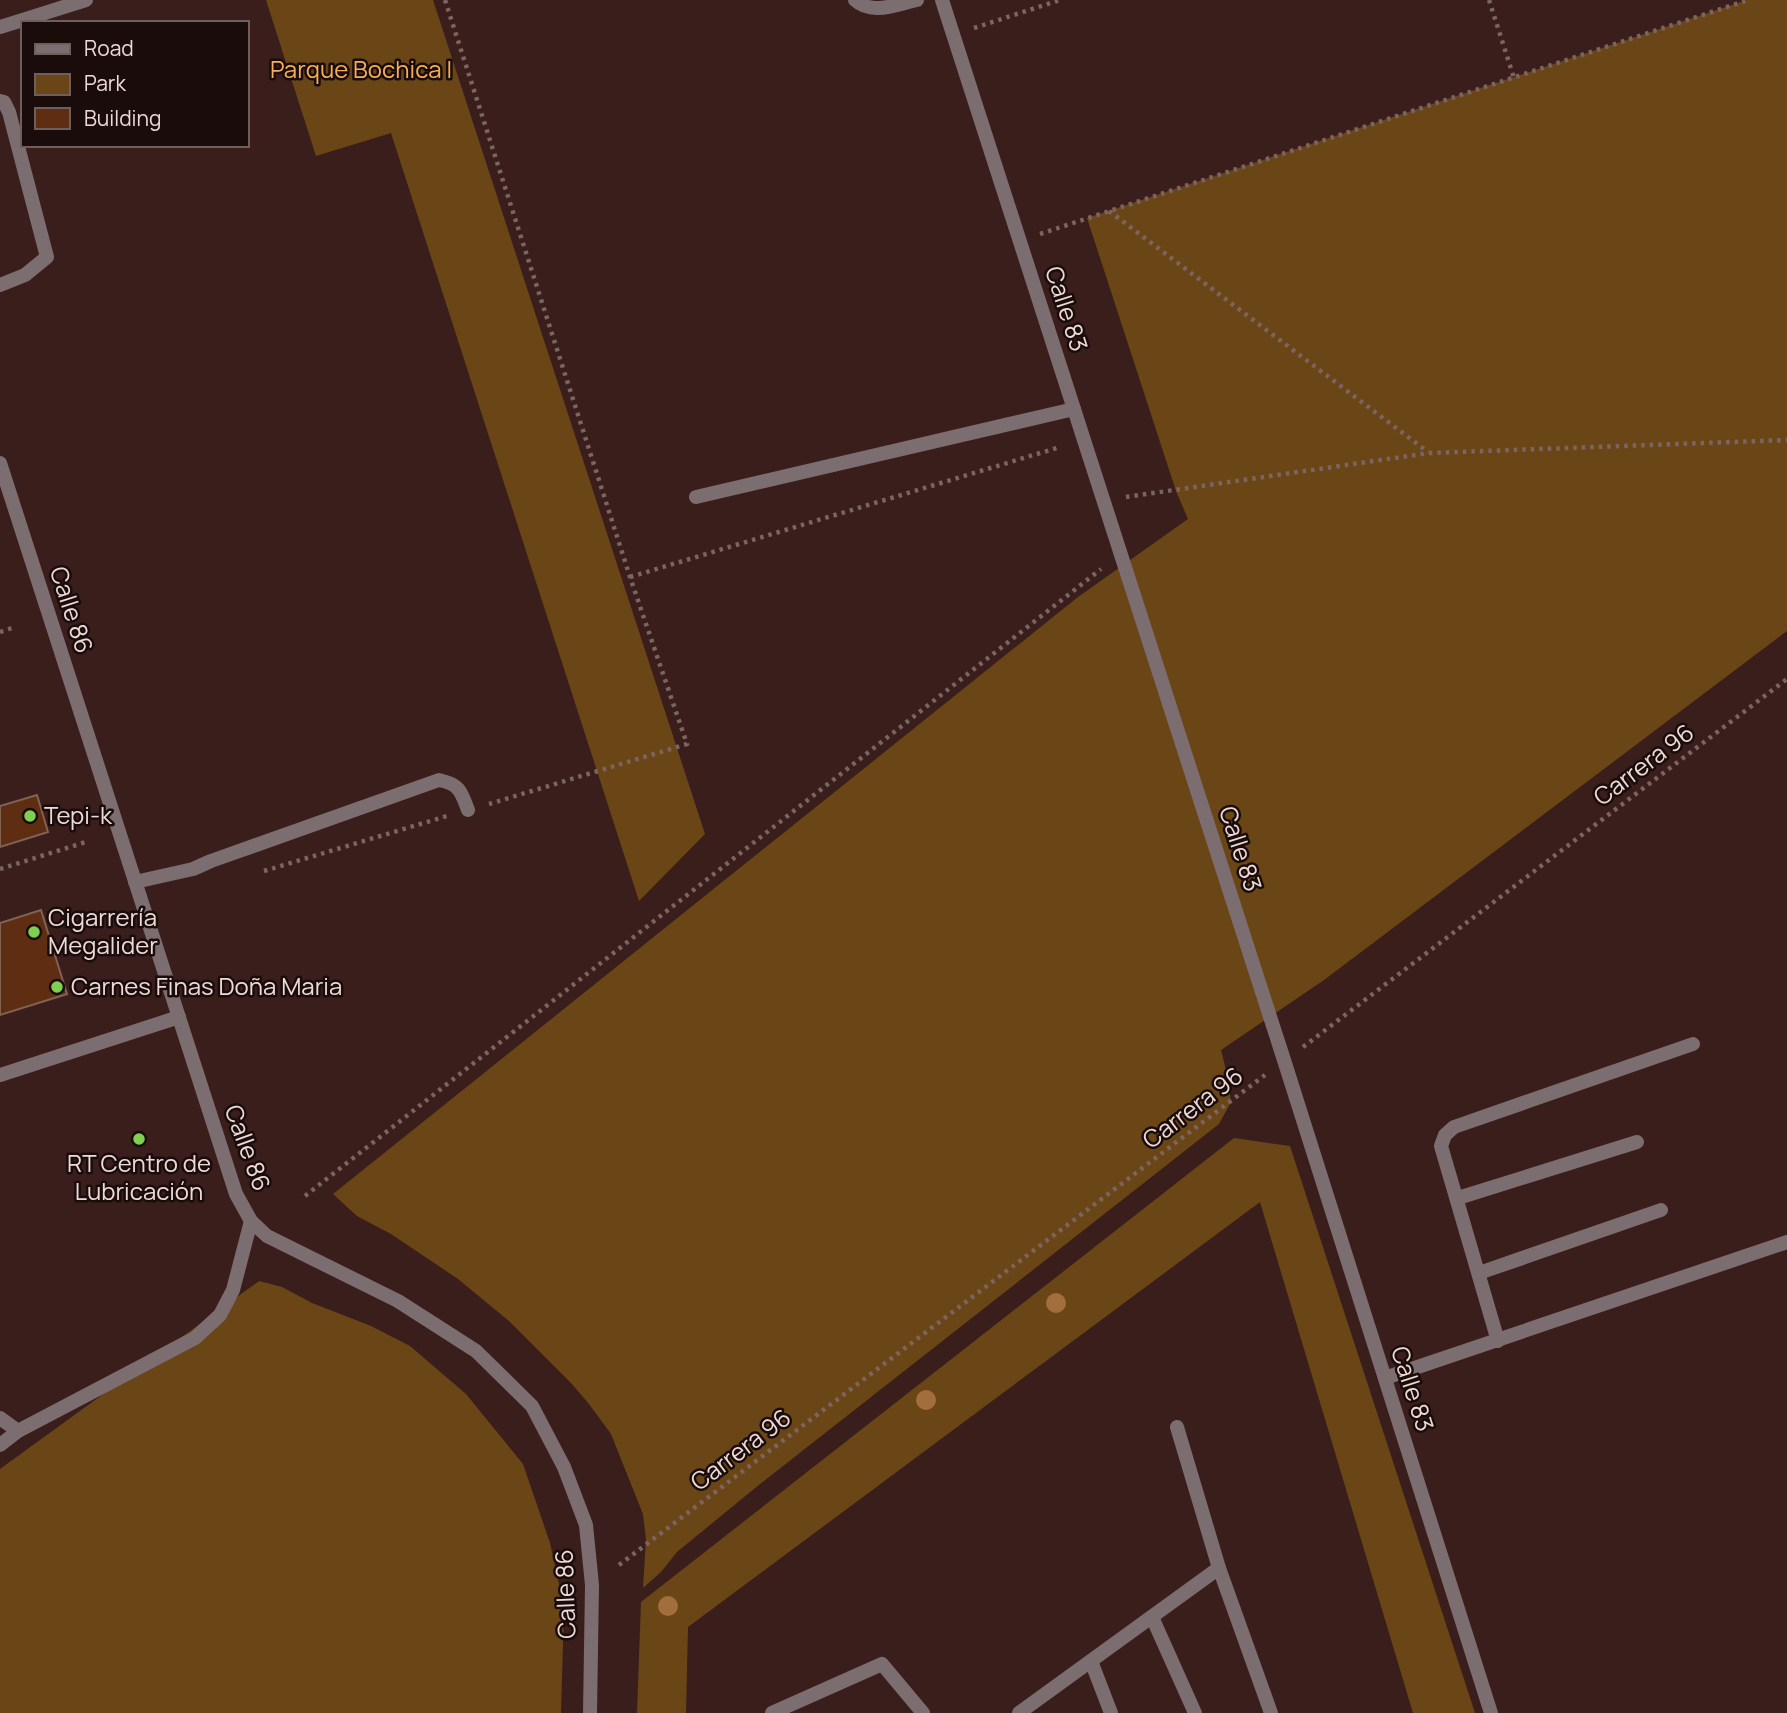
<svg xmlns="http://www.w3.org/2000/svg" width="1787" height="1713" font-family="Manrope,sans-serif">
	<rect width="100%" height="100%" fill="#3a1e1c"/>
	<g fill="#6a4617">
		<path d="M 266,0 L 433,0 L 705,834 L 639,901 L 391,133 L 316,156 Z"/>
		<path d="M 1747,0 L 1787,0 L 1787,631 L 1324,980 L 1221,1050 L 1227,1074 L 1231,1102 L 1219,1124 L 760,1484 L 677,1552 L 661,1572 L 643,1588 L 646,1539 L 643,1514 L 611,1434 L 589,1404 L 571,1383 L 509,1321 L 458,1279 L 391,1234 L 357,1216 L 333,1194 L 1078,597 L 1188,519 L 1176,491 L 1087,218 Z"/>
		<path d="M 1234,1138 L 1290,1146 L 1475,1713 L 1413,1713 L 1260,1202 L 688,1627 L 686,1713 L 637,1713 L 641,1602 Z"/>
		<path d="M 259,1281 L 282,1287 L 312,1303 L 371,1326 L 410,1346 L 466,1394 L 523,1464 L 550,1543 L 564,1607 L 561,1713 L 0,1713 L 0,1469 Z"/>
	</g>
	<g fill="#5f2e12" stroke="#806355" stroke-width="2">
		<path d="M 37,795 L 48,832 L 0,847 L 0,806 Z"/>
		<path d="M 41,910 L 67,994 L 0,1015 L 0,923 Z"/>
	</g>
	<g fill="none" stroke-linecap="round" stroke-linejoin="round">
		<g stroke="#7c6461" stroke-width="4.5" stroke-dasharray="3.5 5" stroke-linecap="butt">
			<path d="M 445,0 L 630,577 L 687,744 L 489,804"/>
			<path d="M 1489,0 L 1514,78"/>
			<path d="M 974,28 L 1060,0"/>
			<path d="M 1109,211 L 1428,452"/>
			<path d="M 1040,234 L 1748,0"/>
			<path d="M 1126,497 L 1429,453 L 1787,440"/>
			<path d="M 630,577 L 1060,447"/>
			<path d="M 0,632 L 15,627"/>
			<path d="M 0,869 L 89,841"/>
			<path d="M 264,871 L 447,816"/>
			<path d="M 1303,1047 L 1787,679"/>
			<path d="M 305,1196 L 1101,569"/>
			<path d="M 619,1565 L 1265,1075"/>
		</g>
		<g stroke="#7c6d71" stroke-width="14">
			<path d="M 855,0 C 872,16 897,4 917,0"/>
			<path d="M 0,27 L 86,0"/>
			<path d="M 0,101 L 4,102 L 9,112 L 47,257 L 25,275 L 0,285"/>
			<path d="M 696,497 L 1074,409"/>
			<path d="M 135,882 L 193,869 L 211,861 L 439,780 C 459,784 461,791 468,810"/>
			<path d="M 1458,1198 L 1637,1142"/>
			<path d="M 1479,1273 L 1661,1210"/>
			<path d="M 1498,1341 L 1441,1146 L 1445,1135 L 1454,1127 L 1693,1044"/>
			<path d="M 1385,1378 L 1787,1242"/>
			<path d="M 0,1418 L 18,1431"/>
			<path d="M 0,1445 L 18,1431 L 195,1338 L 220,1315 L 233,1290 L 251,1221"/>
			<path d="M 1219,1568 L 1271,1713"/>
			<path d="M 1152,1617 L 1195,1713"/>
			<path d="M 1091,1661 L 1111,1713"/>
			<path d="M 772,1713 L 882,1664 L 923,1713"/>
			<path d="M 1019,1713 L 1219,1568 L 1177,1427"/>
		</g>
		<g stroke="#7c6d71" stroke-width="14">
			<path d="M 942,0 L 1284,1060 L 1491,1713"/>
			<path d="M 0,463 L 236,1194 L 251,1221 L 267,1236 L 398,1301 L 476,1351 L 532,1406 L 564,1467 L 586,1525 L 592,1585 L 590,1713"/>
			<path d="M 0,1075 L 179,1017"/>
		</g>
	</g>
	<g fill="#a26e3c">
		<circle cx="1056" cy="1303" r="10"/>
		<circle cx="926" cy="1400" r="10"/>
		<circle cx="668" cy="1606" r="10"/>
	</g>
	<g fill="#7fd052" stroke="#190c0b" stroke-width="2.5">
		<circle cx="30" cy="816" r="7"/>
		<circle cx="34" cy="932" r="7"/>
		<circle cx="57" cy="987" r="7"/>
		<circle cx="139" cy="1139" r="7"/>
	</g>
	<g text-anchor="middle" stroke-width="5" stroke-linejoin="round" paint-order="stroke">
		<g font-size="24" fill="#f7af57" stroke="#190c0b">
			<text x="361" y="78">Parque Bochica I</text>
		</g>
		<g font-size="24" fill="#eddad7" stroke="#190c0b">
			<text transform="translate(1066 309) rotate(72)" y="8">Calle 83</text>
			<text transform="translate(71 610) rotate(72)" y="8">Calle 86</text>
			<text transform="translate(1644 765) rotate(-37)" y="8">Carrera 96</text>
			<text transform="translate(1240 849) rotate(72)" y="8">Calle 83</text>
			<text transform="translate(1193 1108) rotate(-37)" y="8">Carrera 96</text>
			<text transform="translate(247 1148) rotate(70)" y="8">Calle 86</text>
			<text transform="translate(1412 1389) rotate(72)" y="8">Calle 83</text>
			<text transform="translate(741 1450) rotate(-37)" y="8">Carrera 96</text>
			<text transform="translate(566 1594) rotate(-92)" y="8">Calle 86</text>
		</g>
		<g font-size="24" fill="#eddad7" stroke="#190c0b" text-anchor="start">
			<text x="44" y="824">Tepi-k</text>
			<text x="48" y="926">Cigarrería<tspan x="48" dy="28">Megalider</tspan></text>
			<text x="71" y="995">Carnes Finas Doña Maria</text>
			<text x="139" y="1172" text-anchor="middle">RT Centro de<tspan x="139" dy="28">Lubricación</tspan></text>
		</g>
	</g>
	<rect x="21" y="21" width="228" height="126" fill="#190c0b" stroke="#6e5e5d" stroke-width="2"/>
	<rect x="35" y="44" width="35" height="10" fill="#7c6d71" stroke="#6e5e5d" stroke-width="2"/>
	<text x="84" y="56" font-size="21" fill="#eddad7">Road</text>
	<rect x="35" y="74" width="35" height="21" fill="#6a4617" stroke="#6e5e5d" stroke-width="2"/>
	<text x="84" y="91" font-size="21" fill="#eddad7">Park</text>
	<rect x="35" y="108" width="35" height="21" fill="#5f2e12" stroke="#6e5e5d" stroke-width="2"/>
	<text x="84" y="126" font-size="21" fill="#eddad7">Building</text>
</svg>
